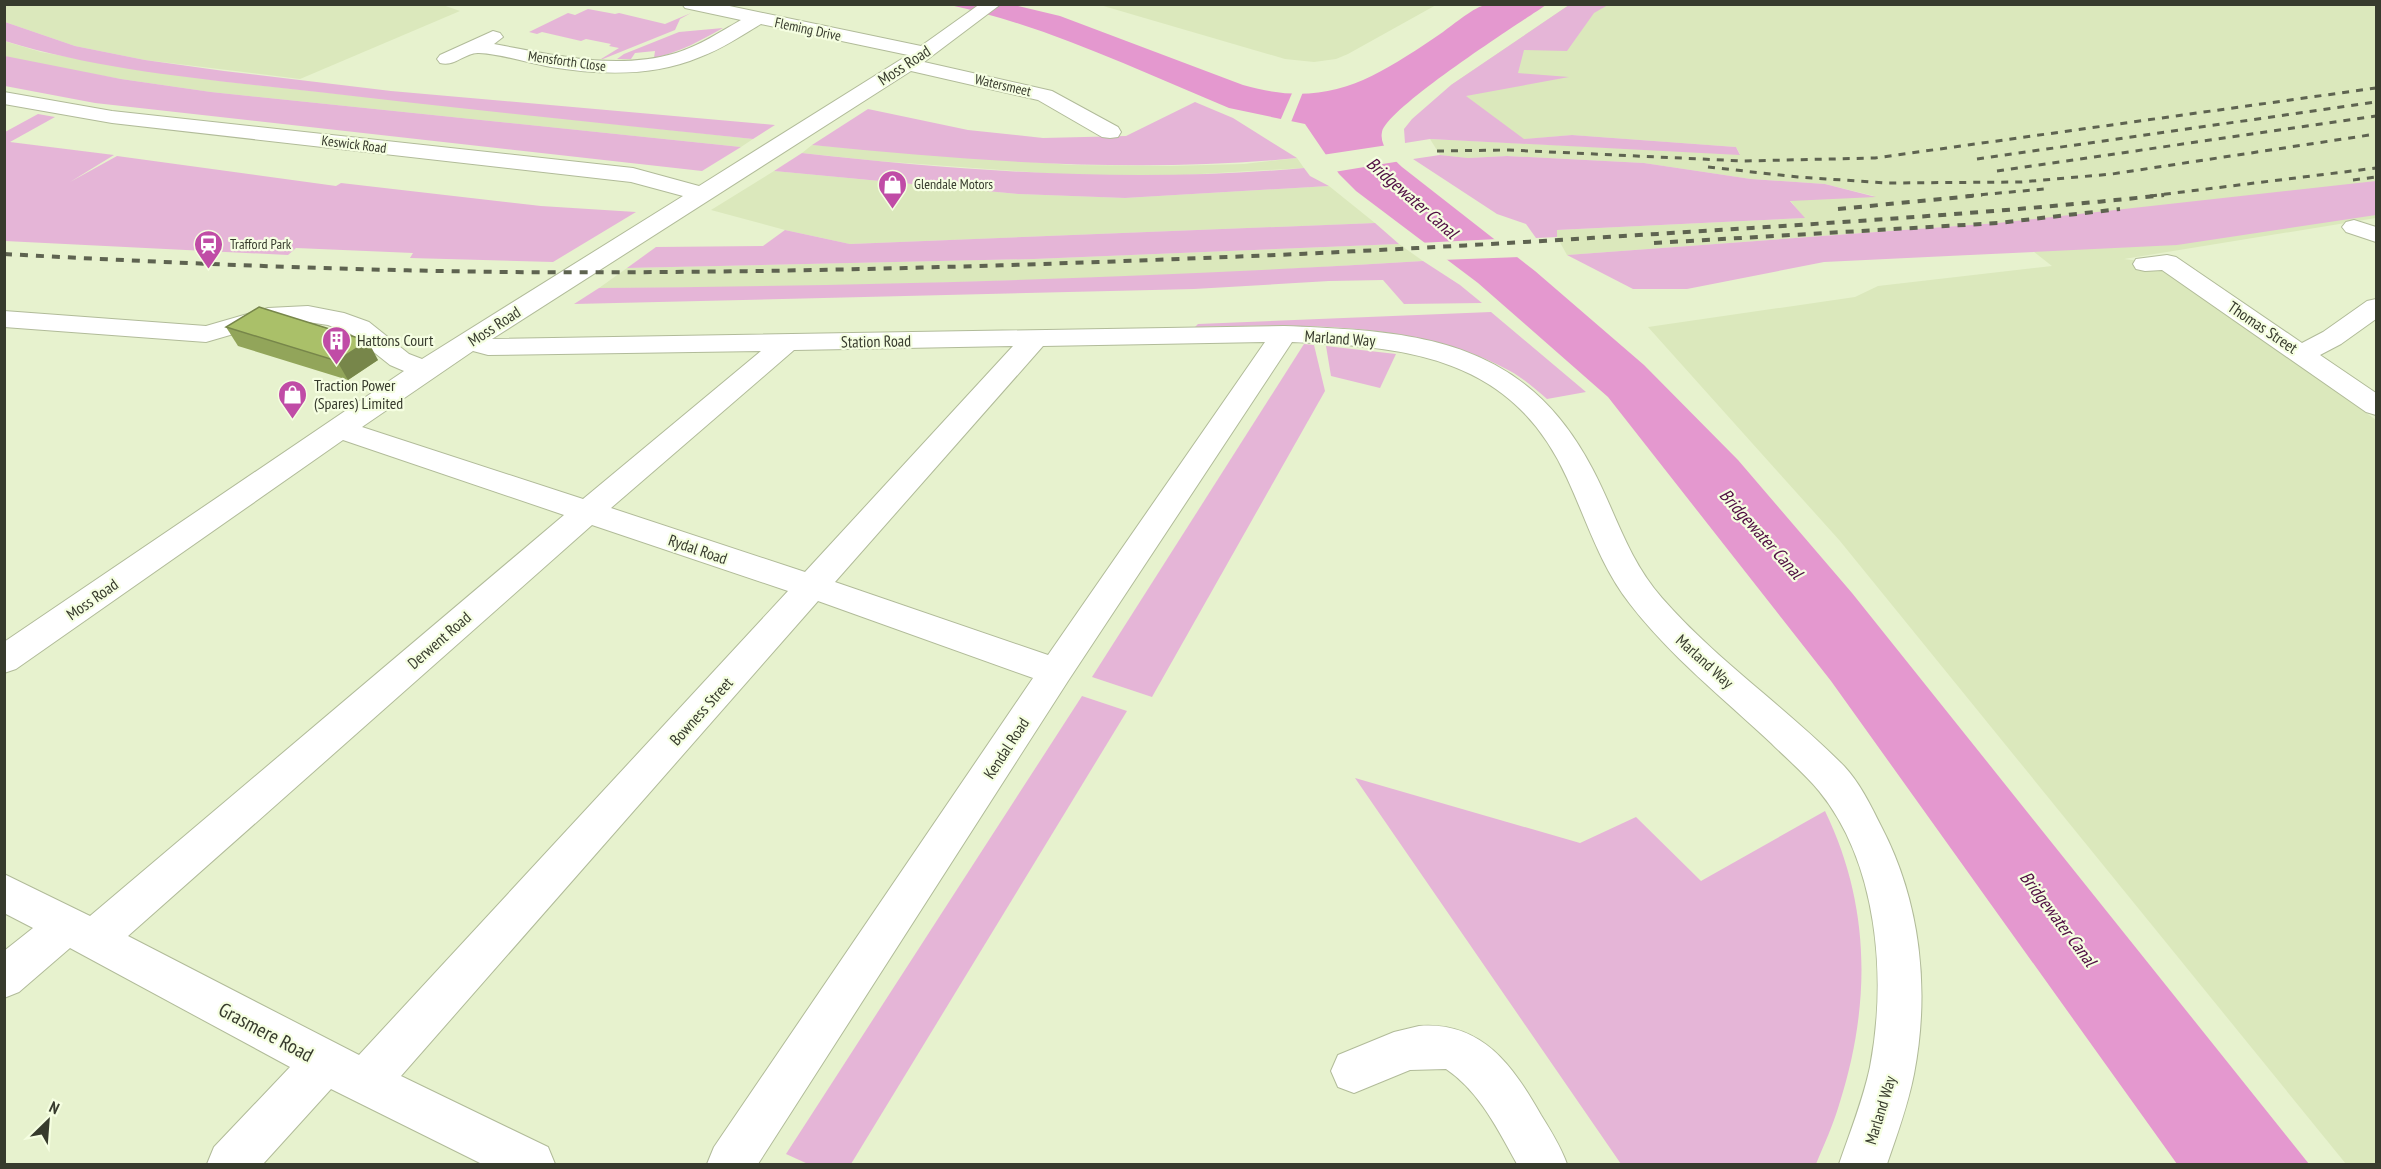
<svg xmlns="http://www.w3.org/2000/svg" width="2381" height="1169" font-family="'PT Sans Narrow',sans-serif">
	<rect width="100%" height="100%" fill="#e7f2ce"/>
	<g fill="#dbe8bc">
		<path d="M 5,4 L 440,4 L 460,11 L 300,79 L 145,60 L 75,46 L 5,22 Z"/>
		<path d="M 1100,5 L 1436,5 L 1348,54 L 1336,59 L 1314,62 L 1285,59 Z"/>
		<path d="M 1569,5 L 2376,5 L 2376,218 L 2124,259 L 2148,262 L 2171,270 L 2376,420 L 2376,1164 L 2346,1164 L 1840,541 L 1648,327 L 1855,297 L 1878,286 L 2052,266 L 1997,223 L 1567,255 L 1557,237 L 1557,230 L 1804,218 L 1790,200 L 1874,196 L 1825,184 L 1751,179 L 1644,163 L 1507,156 L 1468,158 L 1440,155 L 1430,139 L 1740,154 L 1736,147 L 1572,135 L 1514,140 L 1451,85 Z"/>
		<path d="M 4,41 L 41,52 L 140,70 L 228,82 L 753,139 L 741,147 L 211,92 L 121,79 L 20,61 L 5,56 Z"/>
		<path d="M 812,145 L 1072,165 L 1169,166 L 1244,164 L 1297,158 L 1304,168 L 1167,176 L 1070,175 L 878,161 L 802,153 Z"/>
		<path d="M 774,171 L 1018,194 L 1125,198 L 1329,186 L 1375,223 L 850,244 L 785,230 L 711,210 Z"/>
		<path d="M 1399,244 L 1423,261 L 1202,274 L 1030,280 L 800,287 L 599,288 L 627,268 L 1034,259 Z"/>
	</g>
	<g fill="#e5b5d7">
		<path d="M 1608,5 L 1594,13 L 1567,51 L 1524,50 L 1518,73 L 1569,77 L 1466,96 L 1524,139 L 1572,135 L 1736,147 L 1740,155 L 1430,139 L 1405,143 L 1404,129 L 1412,119 L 1451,85 L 1569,5 Z"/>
		<path d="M 588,9 L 615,14 L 619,13 L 665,24 L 691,13 L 680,19 L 675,30 L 603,59 L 601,59 L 619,48 L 609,46 L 611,44 L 586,39 L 581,41 L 542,32 L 537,34 L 529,32 L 568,13 L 575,15 Z"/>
		<path d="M 5,22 L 75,46 L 145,60 L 224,71 L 391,91 L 775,125 L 753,139 C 608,124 463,109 318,92 C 214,80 106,72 5,41 Z"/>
		<path d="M 723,28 C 700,41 680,52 654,58 L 655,51 L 635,53 L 631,59 L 617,59 L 624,54 L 679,32 Z"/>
		<path d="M 5,56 L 121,79 L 211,92 L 741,147 L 702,171 L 95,103 L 5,86 Z"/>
		<path d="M 1195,102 L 1233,118 L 1297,158 C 1135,174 973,161 812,145 L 868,109 L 968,130 L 1043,138 L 1126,136 Z"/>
		<path d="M 38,114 L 55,117 L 10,142 L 114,155 L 70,182 L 117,156 L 336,186 L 341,183 L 541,206 L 636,212 L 553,262 L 410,258 L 413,253 L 296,248 L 288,255 L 5,241 L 5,132 Z"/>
		<path d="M 802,153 C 969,172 1136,183 1304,168 L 1310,176 L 1329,186 L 1125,198 L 1018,194 L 774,171 Z"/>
		<path d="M 1440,155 L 1468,158 L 1507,156 L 1644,163 L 1751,179 L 1825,184 L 1876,197 L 1790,201 L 1805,218 L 1557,230 L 1557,237 L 1536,238 L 1526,224 L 1497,214 L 1413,159 Z"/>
		<path d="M 2376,181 L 2376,215 L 2177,245 L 1824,262 L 1687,289 L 1633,289 L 1567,255 L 1998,223 Z"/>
		<path d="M 1375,223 L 1399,244 L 1034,259 L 627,268 L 656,247 L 763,246 L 785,230 L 850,244 Z"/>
		<path d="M 1423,261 L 1460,285 L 1482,303 L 1404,304 L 1383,280 L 1329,281 L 1194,289 L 574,304 L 599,288 C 874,286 1149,278 1423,261 Z"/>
		<path d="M 1491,312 L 1586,392 L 1547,399 C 1535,389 1523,378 1510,371 C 1416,320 1299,325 1195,327 L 1198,324 Z"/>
		<path d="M 1304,344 L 1314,345 L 1325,391 L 1152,697 L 1092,677 Z"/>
		<path d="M 1326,346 L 1396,354 L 1380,388 L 1331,376 Z"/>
		<path d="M 1082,696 L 1127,711 L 851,1164 L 808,1164 L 786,1154 Z"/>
		<path d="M 1355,778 L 1580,843 L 1636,817 L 1701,881 L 1825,811 C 1871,906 1871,1005 1839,1105 C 1833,1125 1824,1145 1816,1164 L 1621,1164 Z"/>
	</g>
	<path fill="#e498cf" d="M 950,5 L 1014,5 L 1060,16 L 1243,85 C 1329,110 1375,78 1443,32 C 1453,25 1475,6 1486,5 C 1505,1 1527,5 1546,5 C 1518,24 1388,107 1382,132 C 1379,146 1393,158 1402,167 L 1535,271 L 1644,365 L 1738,460 L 1852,593 L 2309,1164 L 2177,1164 L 1831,681 L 1608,397 L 1478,283 L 1356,191 L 1339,174 L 1305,124 L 1229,108 C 1137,70 1047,26 950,5 Z"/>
	<g fill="#e7f2ce">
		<path d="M 1293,91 L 1303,92 L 1291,122 L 1280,121 Z"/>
		<path d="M 1388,145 L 1401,161 L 1334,172 L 1322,155 Z"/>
		<path d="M 1498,239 L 1520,257 L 1441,260 L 1418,243 Z"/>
	</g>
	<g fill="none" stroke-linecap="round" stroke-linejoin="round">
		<defs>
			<g id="minor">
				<path d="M 682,4 L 720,4 L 921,46 L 980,4 L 1001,4 L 924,62 L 1052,91 L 1118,127 L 1121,132 L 1118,137 L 1110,138 L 1102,137 L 1038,100 L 911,71 L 492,339 L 1284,326 C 1416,331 1524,338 1592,468 C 1616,513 1627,558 1662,598 C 1716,660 1786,707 1844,766 C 1860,783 1871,806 1881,826 C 1921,902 1930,991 1914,1074 C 1908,1105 1897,1135 1887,1164 L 1839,1164 C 1850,1132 1863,1100 1870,1067 C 1887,978 1878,863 1819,791 C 1805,774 1787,759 1771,743 C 1723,698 1670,656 1630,604 C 1600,566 1587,521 1567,478 C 1512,357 1410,347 1292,342 L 1068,681 L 758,1164 L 707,1164 L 714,1147 L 1033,678 L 818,601 L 401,1076 L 548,1147 L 555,1164 L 482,1164 L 331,1089 L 263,1164 L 207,1164 L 214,1147 L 290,1067 L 70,948 L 19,992 L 4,998 L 4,951 L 33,928 L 4,913 L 4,874 L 90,916 L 564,515 L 343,440 L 16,669 L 4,673 L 4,642 L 404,371 L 390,365 L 351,334 L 328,325 L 308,322 L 268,324 L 206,342 L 4,327 L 4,311 L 206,326 L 268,308 L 308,306 L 344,313 L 369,322 L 409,354 L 422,359 L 683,196 L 631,182 L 112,123 L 4,104 L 4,92 L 112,111 L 633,168 L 699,186 L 908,55 L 761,24 C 741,36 722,49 700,57 C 653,77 600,75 551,67 C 527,63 502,54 479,53 C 465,52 456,67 440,63 L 437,59 L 440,55 L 493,31 L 500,33 L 503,37 L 494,44 C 553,55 616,71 676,53 C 699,46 720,32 741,20 L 685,8 ZM 1265,342 L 1048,655 L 835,582 L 1043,346 ZM 1013,346 L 805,572 L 611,508 L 794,350 ZM 473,351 L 488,355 L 761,351 L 583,499 L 362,427 ZM 592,525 L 788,591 L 359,1055 L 128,936 Z"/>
				<path d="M 2354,220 L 2376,227 L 2376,242 L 2346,232 L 2342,227 L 2346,222 Z"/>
				<path d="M 2167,255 L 2176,257 L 2302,343 L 2323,332 L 2367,301 L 2376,299 L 2376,319 L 2341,344 L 2320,355 L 2376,393 L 2376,415 L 2366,412 L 2162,270 L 2145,271 L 2136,269 L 2133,264 L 2136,259 Z"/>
				<path d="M 1419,1026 C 1482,1021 1513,1066 1541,1115 C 1551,1131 1561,1147 1567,1164 L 1517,1164 C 1498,1130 1480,1092 1446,1069 L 1410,1070 L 1354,1093 L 1338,1087 L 1331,1071 L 1338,1055 L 1394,1032 Z"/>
			</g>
		</defs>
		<use href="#minor" stroke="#b1bb99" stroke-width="2"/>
		<use href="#minor" fill="#fff" fill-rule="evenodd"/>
		<g stroke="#5e6350" stroke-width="3" stroke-dasharray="7 7" stroke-linecap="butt">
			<path d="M 1437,151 L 1509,150 L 1743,161 L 1875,158 L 2376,88"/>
			<path d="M 1977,159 L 2376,102"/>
			<path d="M 1708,167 L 1798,177 L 1887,183 L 2021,182 L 2112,174 L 2376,134"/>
			<path d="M 1997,171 L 2376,116"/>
			<path d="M 2353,180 L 2376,177"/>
			<path d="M 1967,196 L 2044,189"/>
			<path d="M 2150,196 L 2376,168"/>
		</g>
		<g stroke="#5e6350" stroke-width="4" stroke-dasharray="8 8" stroke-linecap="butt">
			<path d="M 1838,209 L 1982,195"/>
			<path d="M 1654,243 L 1998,223 L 2120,209"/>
			<path d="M 4,254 C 170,263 337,270 504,272 C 761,274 1018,266 1275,255 C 1434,248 1593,238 1752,228 C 1890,219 2027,210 2164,195"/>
		</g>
	</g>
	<path fill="#92a55a" d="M 226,327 L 378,360 L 348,380 L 238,346 Z"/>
	<path fill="#77864a" d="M 368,341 L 378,360 L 348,380 L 337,361 Z"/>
	<path fill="#aac069" stroke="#77864a" stroke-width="1.5" d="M 259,307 L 368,341 L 337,361 L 226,327 Z"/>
	<defs>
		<symbol id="shop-pin" viewBox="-11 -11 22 30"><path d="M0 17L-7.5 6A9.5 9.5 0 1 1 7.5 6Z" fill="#c04ca6" stroke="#f5fee1"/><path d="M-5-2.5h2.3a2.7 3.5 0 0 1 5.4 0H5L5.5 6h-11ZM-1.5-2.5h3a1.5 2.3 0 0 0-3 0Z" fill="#fff"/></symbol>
		<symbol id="station-pin" viewBox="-11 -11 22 30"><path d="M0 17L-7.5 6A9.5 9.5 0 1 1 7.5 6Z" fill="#c04ca6" stroke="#f5fee1"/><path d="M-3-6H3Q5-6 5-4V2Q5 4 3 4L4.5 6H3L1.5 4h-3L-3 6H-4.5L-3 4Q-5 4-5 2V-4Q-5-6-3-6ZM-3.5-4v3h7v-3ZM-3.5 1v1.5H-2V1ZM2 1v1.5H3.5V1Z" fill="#fff"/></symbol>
		<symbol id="building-pin" viewBox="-11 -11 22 30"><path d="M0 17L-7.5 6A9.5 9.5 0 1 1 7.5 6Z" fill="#c04ca6" stroke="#f5fee1"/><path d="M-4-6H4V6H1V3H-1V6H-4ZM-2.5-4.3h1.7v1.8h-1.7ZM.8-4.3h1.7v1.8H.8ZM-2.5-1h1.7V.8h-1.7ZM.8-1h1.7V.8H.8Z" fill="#fff"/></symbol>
	</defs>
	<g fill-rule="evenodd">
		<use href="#shop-pin" x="876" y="168" width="33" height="45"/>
		<use href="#station-pin" x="192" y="228" width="33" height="45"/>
		<use href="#building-pin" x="320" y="324" width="33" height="45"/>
		<use href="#shop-pin" x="276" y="378" width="33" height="45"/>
	</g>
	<g text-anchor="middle" stroke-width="4.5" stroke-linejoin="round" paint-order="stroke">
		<g font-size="14" fill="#373b2d" stroke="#f5fee1">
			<text transform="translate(808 29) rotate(12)" y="5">Fleming Drive</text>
			<text transform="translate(567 61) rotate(8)" y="5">Mensforth Close</text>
			<text transform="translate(1003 85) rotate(13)" y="5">Watersmeet</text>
			<text transform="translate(354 144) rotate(7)" y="5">Keswick Road</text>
		</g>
		<g font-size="14" fill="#373b2d" stroke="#f5fee1" text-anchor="start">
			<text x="914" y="189">Glendale Motors</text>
			<text x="230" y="249">Trafford Park</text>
		</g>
		<g font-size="16" fill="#373b2d" stroke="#f5fee1">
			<text transform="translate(904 65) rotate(-33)" y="6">Moss Road</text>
			<text transform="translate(494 326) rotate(-33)" y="6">Moss Road</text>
			<text transform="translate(2263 327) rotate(34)" y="6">Thomas Street</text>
			<text transform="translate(1340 338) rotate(4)" y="6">Marland Way</text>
			<text transform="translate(876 341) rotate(-1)" y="6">Station Road</text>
			<text transform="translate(698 549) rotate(19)" y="6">Rydal Road</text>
			<text transform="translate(92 599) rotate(-35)" y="6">Moss Road</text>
			<text transform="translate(439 640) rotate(-41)" y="6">Derwent Road</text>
			<text transform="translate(1705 661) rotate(42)" y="6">Marland Way</text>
			<text transform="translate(701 711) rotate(-48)" y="6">Bowness Street</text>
			<text transform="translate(1006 748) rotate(-57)" y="6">Kendal Road</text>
			<text transform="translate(1880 1110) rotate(-73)" y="6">Marland Way</text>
		</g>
		<g font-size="16" fill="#373b2d" stroke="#f5fee1" text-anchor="start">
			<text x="357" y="346">Hattons Court</text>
			<text x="314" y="391">Traction Power<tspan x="314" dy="18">(Spares) Limited</tspan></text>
		</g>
		<g font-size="18" font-style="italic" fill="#4f0c42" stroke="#f5fee1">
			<text transform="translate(1412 198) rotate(41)" y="6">Bridgewater Canal</text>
			<text transform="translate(1761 534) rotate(48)" y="6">Bridgewater Canal</text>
			<text transform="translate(2058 919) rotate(53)" y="6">Bridgewater Canal</text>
		</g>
		<g font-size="20" fill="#373b2d" stroke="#f5fee1">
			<text transform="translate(266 1032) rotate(28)" y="7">Grasmere Road</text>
		</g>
	</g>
	<rect width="2381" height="1169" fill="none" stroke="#373b2d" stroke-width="12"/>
	<g transform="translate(48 1121) rotate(25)" stroke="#f5fee1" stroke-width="4.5" paint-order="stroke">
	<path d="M0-4.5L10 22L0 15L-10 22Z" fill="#373b2d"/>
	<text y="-9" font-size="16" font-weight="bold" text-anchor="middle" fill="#373b2d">N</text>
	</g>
</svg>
